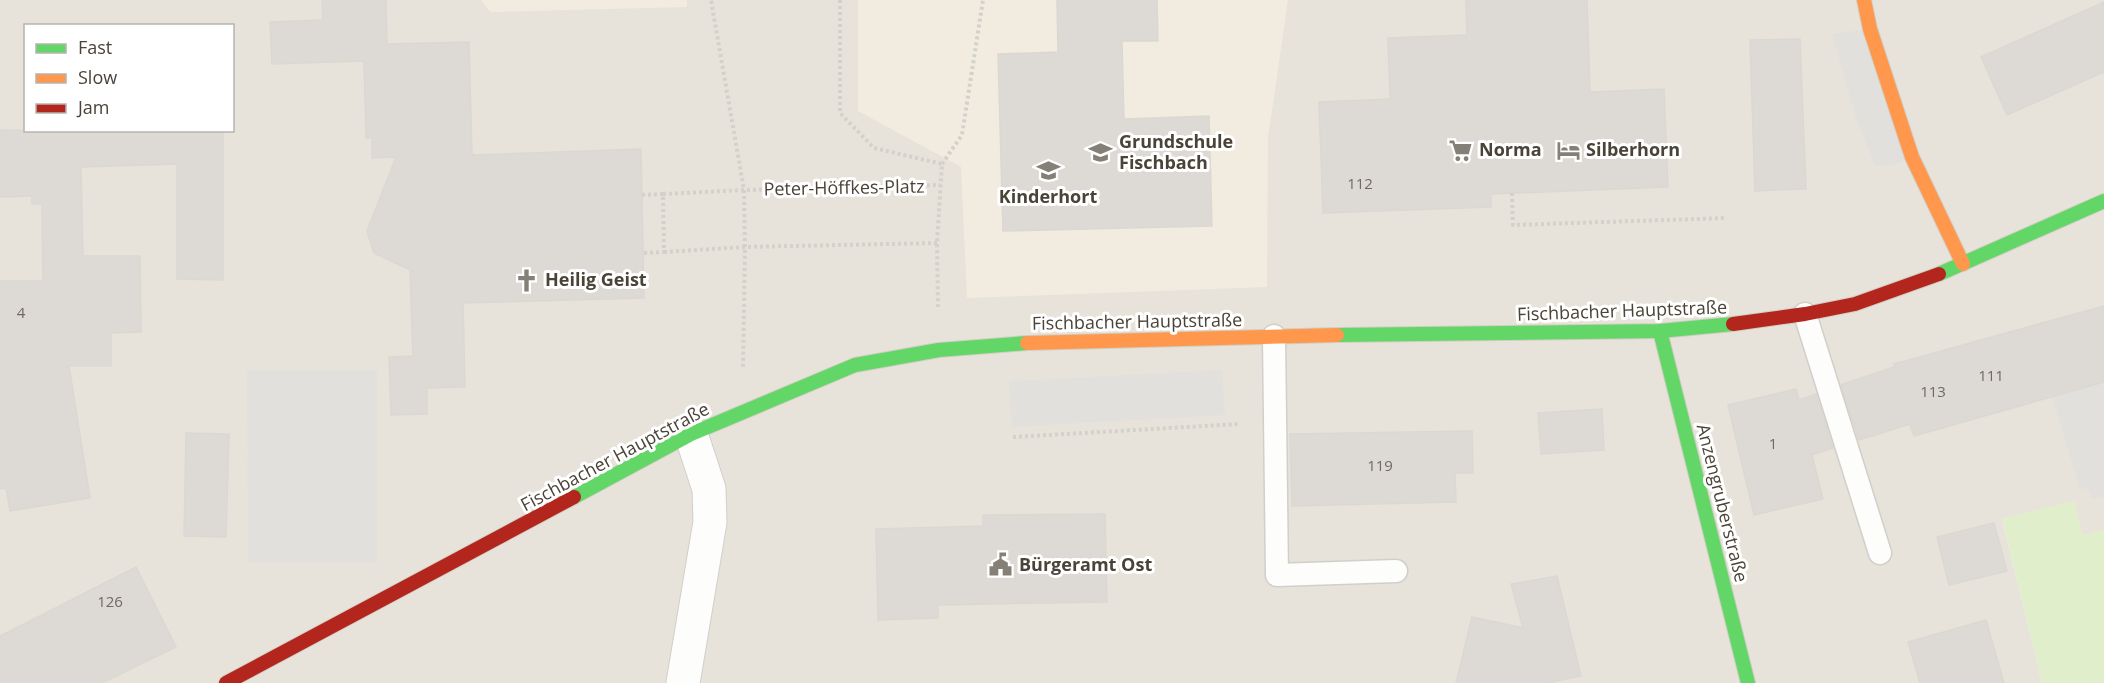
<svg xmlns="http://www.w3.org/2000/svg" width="2104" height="683" font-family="'Open Sans',sans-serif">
	<rect width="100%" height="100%" fill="#f3f1ed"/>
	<path fill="#e7e3da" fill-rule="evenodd" d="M 0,0 L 2104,0 L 2104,530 L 2083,536 L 2002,519 L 2042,683 L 0,683 ZM 26,26 L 232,26 L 232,130 L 26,130 Z"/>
	<g fill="#f1ecdf">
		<path d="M 481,0 L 687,0 L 687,7 L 490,12 Z"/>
		<path d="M 858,0 L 1288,0 L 1268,138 L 1267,287 L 967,298 L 961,167 L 858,111 Z"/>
	</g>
	<path fill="#e1eecc" d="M 2074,501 L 2083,535 L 2104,530 L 2104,683 L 2042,683 L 2002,518 Z"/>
	<g fill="#e2e0dc">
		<path d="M 1870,29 L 1912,157 L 1894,165 L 1875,166 L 1856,118 L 1832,34 Z"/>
		<path d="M 247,370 L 377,370 L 377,562 L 248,562 Z"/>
		<path d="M 1222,370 L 1225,415 L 1012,427 L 1009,381 Z"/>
		<path d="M 2104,382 L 2104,496 L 2092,499 L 2088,488 L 2080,490 L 2052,396 Z"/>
	</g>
	<g fill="#dddad5" stroke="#dbd8d2" stroke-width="1.5">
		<path d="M 322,0 L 386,0 L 387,44 L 469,42 L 472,155 L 641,149 L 644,298 L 463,303 L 465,387 L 427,388 L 427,414 L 391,415 L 389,357 L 413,356 L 410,270 L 374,253 L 367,231 L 396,157 L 372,158 L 372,138 L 366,138 L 364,61 L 272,64 L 270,22 L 323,20 Z"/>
		<path d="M 1057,0 L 1157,0 L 1158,41 L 1122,41 L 1124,119 L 1209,116 L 1212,226 L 1003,231 L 998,54 L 1058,52 Z"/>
		<path d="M 1466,0 L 1587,0 L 1590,92 L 1664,89 L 1668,187 L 1491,194 L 1491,207 L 1323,213 L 1319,102 L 1390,99 L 1388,38 L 1467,35 Z"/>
		<path d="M 2104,2 L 2104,72 L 2007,115 L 1981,57 Z"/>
		<path d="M 1800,39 L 1806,189 L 1755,191 L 1750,40 Z"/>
		<path d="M 0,130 L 223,132 L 223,280 L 177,279 L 177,164 L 81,167 L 83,256 L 140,256 L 141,332 L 111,333 L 111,366 L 69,366 L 90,498 L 10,511 L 6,488 L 0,489 L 0,281 L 43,281 L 42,204 L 32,204 L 32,196 L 0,197 Z"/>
		<path d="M 2104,306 L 2104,382 L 1914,436 L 1910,424 L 1859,440 L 1841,385 L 1894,367 L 1894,364 Z"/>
		<path d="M 1796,389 L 1799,400 L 1816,394 L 1833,448 L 1812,455 L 1823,499 L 1754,515 L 1728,405 Z"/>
		<path d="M 1602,409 L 1604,450 L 1541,454 L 1538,413 Z"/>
		<path d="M 1472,431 L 1473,473 L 1455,473 L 1456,502 L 1292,506 L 1290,434 Z"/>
		<path d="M 186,433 L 229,434 L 226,537 L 184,536 Z"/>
		<path d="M 1105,514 L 1107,602 L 938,605 L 938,618 L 878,620 L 876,529 L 983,526 L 983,515 Z"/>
		<path d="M 1994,523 L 2007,571 L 1949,585 L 1937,537 Z"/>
		<path d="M 136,567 L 176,647 L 102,683 L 0,683 L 0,636 Z"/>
		<path d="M 1557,576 L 1581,676 L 1547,683 L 1456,683 L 1472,617 L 1523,628 L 1511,584 Z"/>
		<path d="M 1986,620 L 2004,683 L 1920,683 L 1908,642 Z"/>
	</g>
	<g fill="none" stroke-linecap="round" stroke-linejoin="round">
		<defs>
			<g id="lane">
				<path d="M 1805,314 L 1880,553"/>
				<path d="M 1274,336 L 1277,575 L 1396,571"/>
			</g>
			<path id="street" d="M 683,683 L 710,522 L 709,489 L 691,434"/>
			<g id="fast">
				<path d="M 1939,274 L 2104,201"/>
				<path d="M 1660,331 L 1748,683"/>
				<path d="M 1337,335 L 1660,331 L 1733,324"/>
				<path d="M 574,497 L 691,434 L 855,365 L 939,350 L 1027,343"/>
			</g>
			<g id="slow">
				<path d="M 1864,0 L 1870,29 L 1912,157 L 1963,264"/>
				<path d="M 1027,343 L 1337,335"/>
			</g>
			<g id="jam">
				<path d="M 1733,324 L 1805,314 L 1855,304 L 1939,274"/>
				<path d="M 226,683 L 574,497"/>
			</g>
		</defs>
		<use href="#lane" stroke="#d1cfca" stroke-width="25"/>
		<use href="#street" stroke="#d1cfca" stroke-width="35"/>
		<use href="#fast" stroke="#d3cec3" stroke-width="16"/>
		<use href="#slow" stroke="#d3cec3" stroke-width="16"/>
		<use href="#jam" stroke="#d3cec3" stroke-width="16"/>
		<g stroke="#d3d1cb" stroke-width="4" stroke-dasharray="3 3" stroke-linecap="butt">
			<path d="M 840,0 L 840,113 L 874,148 L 942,164 L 937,243 L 938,307"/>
			<path d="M 942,164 L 962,135 L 983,0"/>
			<path d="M 1512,193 L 1513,225 L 1727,218"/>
			<path d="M 663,194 L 744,190 L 711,0"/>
			<path d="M 642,195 L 663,194 L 664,252 L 643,253"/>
			<path d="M 937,243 L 745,247 L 744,190 L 940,185"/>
			<path d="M 664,252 L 745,247 L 743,367"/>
			<path d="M 1013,437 L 1239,424"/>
		</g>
		<use href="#lane" stroke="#fdfdfc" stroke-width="22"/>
		<use href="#street" stroke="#fdfdfc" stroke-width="33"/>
		<use href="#fast" stroke="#63d668" stroke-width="14"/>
		<use href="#slow" stroke="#ff974d" stroke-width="14"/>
		<use href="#jam" stroke="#b3261e" stroke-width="14"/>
	</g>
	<defs>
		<symbol id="supermarket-bare" viewBox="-9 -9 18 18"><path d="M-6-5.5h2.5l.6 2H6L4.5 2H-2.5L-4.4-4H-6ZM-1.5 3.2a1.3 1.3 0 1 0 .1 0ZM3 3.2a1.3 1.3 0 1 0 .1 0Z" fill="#858077" stroke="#fff" stroke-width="2.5" paint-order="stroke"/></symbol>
		<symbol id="hotel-bare" viewBox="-9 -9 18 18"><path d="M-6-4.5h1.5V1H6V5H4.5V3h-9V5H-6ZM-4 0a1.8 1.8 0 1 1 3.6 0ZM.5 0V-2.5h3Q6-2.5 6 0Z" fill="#858077" stroke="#fff" stroke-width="2.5" paint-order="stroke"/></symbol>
		<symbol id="school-bare" viewBox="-9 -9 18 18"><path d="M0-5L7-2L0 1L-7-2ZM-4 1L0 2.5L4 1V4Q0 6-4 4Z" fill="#858077" stroke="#fff" stroke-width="2.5" paint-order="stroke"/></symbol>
		<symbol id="church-bare" viewBox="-9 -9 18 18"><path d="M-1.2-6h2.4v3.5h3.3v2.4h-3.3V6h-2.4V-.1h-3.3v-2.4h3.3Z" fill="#858077" stroke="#fff" stroke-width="2.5" paint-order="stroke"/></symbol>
		<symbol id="civic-bare" viewBox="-9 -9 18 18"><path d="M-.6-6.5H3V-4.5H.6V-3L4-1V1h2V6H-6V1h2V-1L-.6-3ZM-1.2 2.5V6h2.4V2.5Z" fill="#858077" stroke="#fff" stroke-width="2.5" paint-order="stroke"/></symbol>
	</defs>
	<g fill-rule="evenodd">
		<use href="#supermarket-bare" x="1444" y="134" width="33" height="33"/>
		<use href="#hotel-bare" x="1552" y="134" width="33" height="33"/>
		<use href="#school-bare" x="1084" y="136" width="33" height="33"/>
		<use href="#school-bare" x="1032" y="154" width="33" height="33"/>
		<use href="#church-bare" x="510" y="264" width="33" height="33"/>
		<use href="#civic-bare" x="984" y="548" width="33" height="33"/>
	</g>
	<g text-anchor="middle" stroke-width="6" stroke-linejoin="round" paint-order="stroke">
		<g font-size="15" fill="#706a5f">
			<text x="1360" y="189">112</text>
			<text x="21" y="318">4</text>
			<text x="1991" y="381">111</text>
			<text x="1933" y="397">113</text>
			<text x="1773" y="449">1</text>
			<text x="1380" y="471">119</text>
			<text x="110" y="607">126</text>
		</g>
		<g font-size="18" font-weight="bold" fill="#4a4337" stroke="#fff" text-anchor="start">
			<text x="1119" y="148">Grundschule<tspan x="1119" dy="21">Fischbach</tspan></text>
			<text x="1479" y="156">Norma</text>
			<text x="1586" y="156">Silberhorn</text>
			<text x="1048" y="203" text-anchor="middle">Kinderhort</text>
			<text x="545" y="286">Heilig Geist</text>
			<text x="1019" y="571">Bürgeramt Ost</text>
		</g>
		<g font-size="18" fill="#4a4337" stroke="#fff">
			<text transform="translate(844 188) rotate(-1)" y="6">Peter-Höffkes-Platz</text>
			<text transform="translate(1622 311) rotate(-2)" y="6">Fischbacher Hauptstraße</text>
			<text transform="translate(1137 322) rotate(-1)" y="6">Fischbacher Hauptstraße</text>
			<text transform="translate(615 457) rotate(-28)" y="6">Fischbacher Hauptstraße</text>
			<text transform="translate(1722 503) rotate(76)" y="6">Anzengruberstraße</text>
		</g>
	</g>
	<rect x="24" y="24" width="210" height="108" fill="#ffffff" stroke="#b7b4af" stroke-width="1.5"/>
	<rect x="36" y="44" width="30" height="9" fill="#63d668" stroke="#b7b4af" stroke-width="1.5"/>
	<text x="78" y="54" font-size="18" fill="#4a4337">Fast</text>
	<rect x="36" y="74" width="30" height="9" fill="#ff974d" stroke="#b7b4af" stroke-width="1.5"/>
	<text x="78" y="84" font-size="18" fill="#4a4337">Slow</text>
	<rect x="36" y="104" width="30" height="9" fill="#b3261e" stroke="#b7b4af" stroke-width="1.5"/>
	<text x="78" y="114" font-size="18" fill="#4a4337">Jam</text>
</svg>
